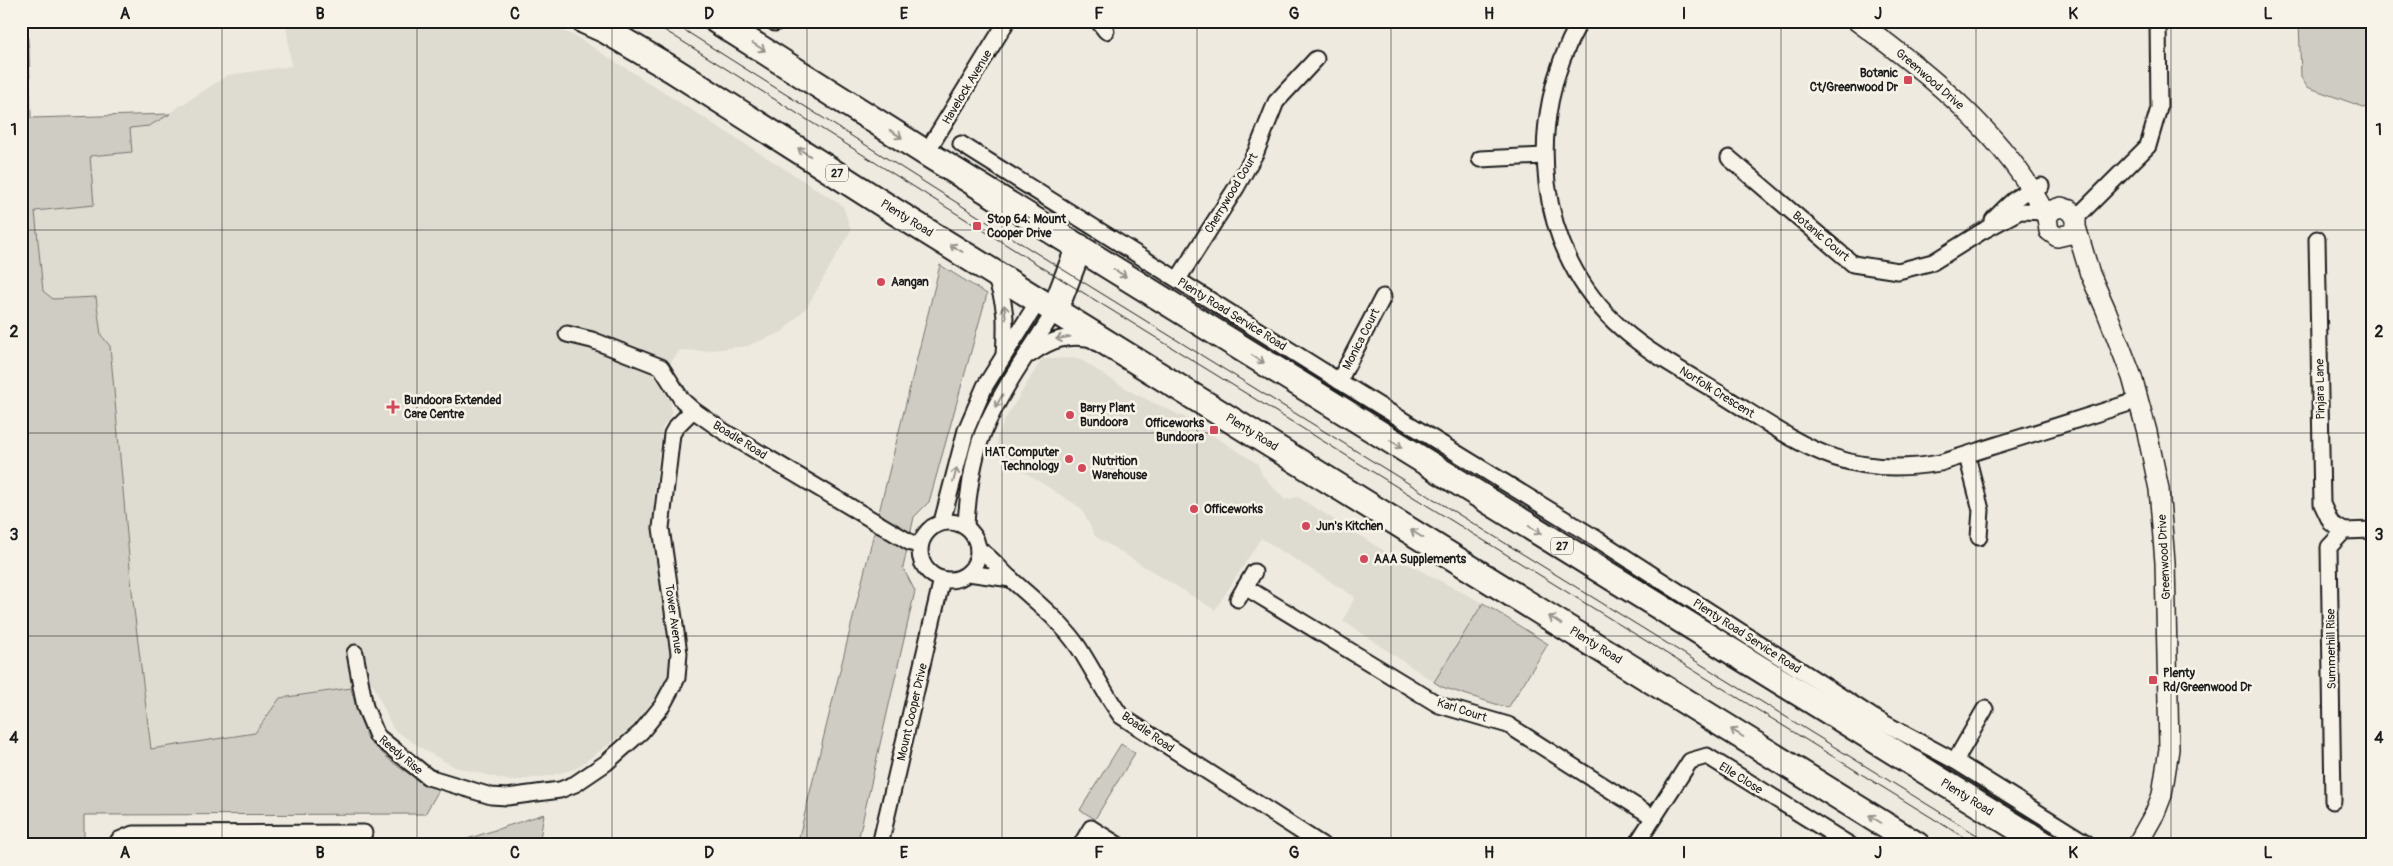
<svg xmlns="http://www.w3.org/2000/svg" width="2393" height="866" font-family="Pangolin,sans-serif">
	<rect width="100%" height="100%" fill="#eeeae0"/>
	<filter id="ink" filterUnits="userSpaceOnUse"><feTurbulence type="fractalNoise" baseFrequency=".02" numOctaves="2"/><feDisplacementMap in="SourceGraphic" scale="10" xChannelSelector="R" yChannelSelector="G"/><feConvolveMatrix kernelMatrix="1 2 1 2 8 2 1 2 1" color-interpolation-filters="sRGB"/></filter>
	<g filter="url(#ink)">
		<g fill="#dedbd1">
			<path d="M 286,21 L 537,21 L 575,36 L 843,206 L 851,230 L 807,307 L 782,332 L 747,346 L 702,351 L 680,350 L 657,380 L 670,400 L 672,414 L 662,428 L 654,494 L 656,549 L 673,655 L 666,684 L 630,729 L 575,769 L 549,776 L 511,781 L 455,767 L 431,754 L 393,729 L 373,684 L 280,698 L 255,733 L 151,749 L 133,601 L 110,346 L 101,335 L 96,297 L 53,299 L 43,291 L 35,211 L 94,205 L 90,156 L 132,152 L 130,128 L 149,126 L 228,75 L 291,66 Z"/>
			<path d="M 1078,358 L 1135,394 L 1184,417 L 1258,464 L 1262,475 L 1285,500 L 1298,497 L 1392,556 L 1483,603 L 1434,682 L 1343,621 L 1355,597 L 1261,538 L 1215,610 L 1095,536 L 1081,508 L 996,454 L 997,438 L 1005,419 L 1042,359 Z"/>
		</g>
		<g fill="#cfccc3" stroke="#767470">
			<path d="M 21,21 L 26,21 L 29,50 L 31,118 L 170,114 L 149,126 L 130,128 L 132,152 L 90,156 L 94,205 L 35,211 L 43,291 L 53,299 L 96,297 L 101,335 L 110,346 L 133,601 L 151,749 L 255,733 L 280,698 L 351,688 C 364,746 387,764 439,790 L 425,814 L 84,815 L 84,845 L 21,845 Z"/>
			<path d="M 2299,21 L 2372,21 L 2372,110 L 2307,87 L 2301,77 Z"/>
			<path d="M 940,265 L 987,294 L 929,502 L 914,517 L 903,568 L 915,591 L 857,845 L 797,845 Z"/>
			<path d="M 1483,603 L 1548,644 L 1508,708 L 1442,687 L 1434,682 Z"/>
			<path d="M 1121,744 L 1135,753 L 1095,819 L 1080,810 Z"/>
			<path d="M 544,814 L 539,845 L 449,845 Z"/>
		</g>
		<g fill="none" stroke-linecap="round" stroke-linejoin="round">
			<defs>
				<g id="minor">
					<path d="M 1098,21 L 1106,31"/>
					<path d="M 1580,21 C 1524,120 1534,251 1622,329 C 1654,357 1694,377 1730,400 C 1805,447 1846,479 1940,463 L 2139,400"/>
					<path d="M 775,23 L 777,21"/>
					<path d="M 961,144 L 1339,381 L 1597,539 L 1873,717 L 1955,761 L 2088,844"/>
					<path d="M 926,153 L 1007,21"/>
					<path d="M 1729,158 L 1853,264 L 1898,271 L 1933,262 L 1981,232 L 2020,211 L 2044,212"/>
					<path d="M 1480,159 L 1544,156"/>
					<path d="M 2076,218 L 2148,146 L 2159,108 L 2158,21"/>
					<path d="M 1993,220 C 2008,205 2020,191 2041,186"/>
					<path d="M 2317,239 L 2322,504 L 2331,523 L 2344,531"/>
					<path d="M 994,275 C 1007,303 1006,324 1004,355"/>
					<path d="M 1178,279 L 1236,188 L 1256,152 L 1276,102 L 1316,59"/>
					<path d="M 567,334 L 592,340 L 661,367 L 682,400 L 693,410 L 723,431 L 911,543 L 920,545"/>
					<path d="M 1031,354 C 1051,339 1069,334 1093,339"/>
					<path d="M 1339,381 L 1383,297"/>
					<path d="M 1967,456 L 1981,510 L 1979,537"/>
					<circle cx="949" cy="551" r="29"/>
					<path d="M 942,522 L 966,430 L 985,386 L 1039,300"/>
					<path d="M 966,527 C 967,499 973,458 983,433 C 1001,389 1031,350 1055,310"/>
					<path d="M 978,549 C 992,557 1000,570 1012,580 C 1036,602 1060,620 1079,648 C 1093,670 1105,694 1121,716 L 1322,845"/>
					<path d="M 968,573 L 1011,579"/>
					<path d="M 1245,587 L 1439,705 L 1508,725 L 1653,817"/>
					<path d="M 1238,599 L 1254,572"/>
					<path d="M 355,653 L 365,707 L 377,736 L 428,777 L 491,796 L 507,797 L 560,790 L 575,784 L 606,763 L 641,732 L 662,706 L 677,678 L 679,653 L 661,528 L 672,434 L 676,427 L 693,410"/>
					<path d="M 1955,761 L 1985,709"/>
					<path d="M 2333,801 L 2329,547 L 2344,531 L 2372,530"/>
					<path d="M 116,845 L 119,840 L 133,834 L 364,833"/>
					<path d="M 880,845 L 942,579"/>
					<path d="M 1081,845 L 1091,828 L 1118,845"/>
					<path d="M 1636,845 L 1690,761 L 1707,756 L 1850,845"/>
				</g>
				<g id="tertiary">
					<path d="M 1857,21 C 1927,72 2009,138 2047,218"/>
					<path d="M 2076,227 L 2070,234 L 2057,237 L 2049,231 L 2047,218 L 2052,210 L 2061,207 L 2070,210 L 2076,218 L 2076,227 L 2090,274 L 2106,310 L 2132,377 L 2147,432 L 2159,489 L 2165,562 L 2169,749 L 2162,795 L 2155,813 L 2137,845"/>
				</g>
				<g id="trunk">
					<path d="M 585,21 L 605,30 L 673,70 L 894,211 L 1917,845"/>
					<path d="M 717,21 L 926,153 L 2045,845"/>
					<path d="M 1055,310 L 1079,247"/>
				</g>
			</defs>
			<use href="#minor" stroke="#1c1c1c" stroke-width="19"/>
			<use href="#tertiary" stroke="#1c1c1c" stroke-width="22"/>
			<use href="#trunk" stroke="#1c1c1c" stroke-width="29"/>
			<use href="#minor" stroke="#f7f3e8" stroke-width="15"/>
			<use href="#tertiary" stroke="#f7f3e8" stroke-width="19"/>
			<use href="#trunk" stroke="#f7f3e8" stroke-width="25"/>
			<g stroke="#1c1c1c" stroke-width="1">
				<path d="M 650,21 L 1040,266 L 1976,845"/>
				<path d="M 670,21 L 1041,256 L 1993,845"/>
			</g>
		</g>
		<defs><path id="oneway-shaft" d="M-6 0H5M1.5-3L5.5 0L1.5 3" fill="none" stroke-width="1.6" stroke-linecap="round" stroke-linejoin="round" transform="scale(1.25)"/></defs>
		<g stroke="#94928c">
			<use href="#oneway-shaft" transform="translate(759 47) rotate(32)"/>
			<use href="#oneway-shaft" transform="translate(896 134) rotate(33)"/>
			<use href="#oneway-shaft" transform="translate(804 152) rotate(-147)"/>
			<use href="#oneway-shaft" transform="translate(956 248) rotate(-149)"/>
			<use href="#oneway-shaft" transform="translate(1120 273) rotate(32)"/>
			<use href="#oneway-shaft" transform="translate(1005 312) rotate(-97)"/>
			<use href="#oneway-shaft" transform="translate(1063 338) rotate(170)"/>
			<use href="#oneway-shaft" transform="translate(1258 359) rotate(32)"/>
			<use href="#oneway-shaft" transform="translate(999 401) rotate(119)"/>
			<use href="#oneway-shaft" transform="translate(1396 444) rotate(32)"/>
			<use href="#oneway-shaft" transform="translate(955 475) rotate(-76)"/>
			<use href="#oneway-shaft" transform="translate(1535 530) rotate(32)"/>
			<use href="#oneway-shaft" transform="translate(1417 534) rotate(-148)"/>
			<use href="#oneway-shaft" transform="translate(1555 620) rotate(-148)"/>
			<use href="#oneway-shaft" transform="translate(1737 733) rotate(-148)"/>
			<use href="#oneway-shaft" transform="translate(1875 819) rotate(-148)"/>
		</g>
	</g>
	<path fill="none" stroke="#1c1c1c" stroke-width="1" stroke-opacity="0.55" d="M 222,21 L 222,845M 417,21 L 417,845M 612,21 L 612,845M 807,21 L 807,845M 1002,21 L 1002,845M 1197,21 L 1197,845M 1391,21 L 1391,845M 1586,21 L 1586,845M 1781,21 L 1781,845M 1976,21 L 1976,845M 2171,21 L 2171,845M 21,230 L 2372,230M 21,433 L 2372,433M 21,636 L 2372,636"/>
	<g fill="#d1495b" stroke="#f7f3e8" stroke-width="2">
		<rect x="1903" y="75" width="10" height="10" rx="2.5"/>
		<rect x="972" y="221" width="10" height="10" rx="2.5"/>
		<circle cx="881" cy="282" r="5"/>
		<path d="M390.5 399.5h5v5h5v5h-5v5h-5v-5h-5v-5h5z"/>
		<circle cx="1070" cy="415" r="5"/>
		<rect x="1209" y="425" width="10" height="10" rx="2.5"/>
		<circle cx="1069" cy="459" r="5"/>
		<circle cx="1082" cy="468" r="5"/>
		<circle cx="1194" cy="509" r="5"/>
		<circle cx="1306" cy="526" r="5"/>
		<circle cx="1364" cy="559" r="5"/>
		<rect x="2148" y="675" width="10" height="10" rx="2.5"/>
	</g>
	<g text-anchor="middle" stroke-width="5" stroke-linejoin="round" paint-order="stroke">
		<g fill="#f7f3e8" stroke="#5e5c59" stroke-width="1">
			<rect x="826" y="164.5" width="22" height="17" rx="4"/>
			<rect x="1551" y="537.5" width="22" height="17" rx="4"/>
		</g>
		<g font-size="11" font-weight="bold" fill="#1c1c1c">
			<text x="837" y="177">27</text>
			<text x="1562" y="550">27</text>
		</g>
		<g font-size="12" font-weight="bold" fill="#1c1c1c" stroke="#f7f3e8" text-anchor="start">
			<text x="1898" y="77" text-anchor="end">Botanic<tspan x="1898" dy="14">Ct/Greenwood Dr</tspan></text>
			<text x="987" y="223">Stop 64: Mount<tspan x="987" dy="14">Cooper Drive</tspan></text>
			<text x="891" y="286">Aangan</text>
			<text x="404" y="404">Bundoora Extended<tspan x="404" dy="14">Care Centre</tspan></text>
			<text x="1080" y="412">Barry Plant<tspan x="1080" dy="14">Bundoora</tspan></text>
			<text x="1204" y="427" text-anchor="end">Officeworks<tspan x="1204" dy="14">Bundoora</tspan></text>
			<text x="1059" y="456" text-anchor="end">HAT Computer<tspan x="1059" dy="14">Technology</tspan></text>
			<text x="1092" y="465">Nutrition<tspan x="1092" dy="14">Warehouse</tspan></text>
			<text x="1204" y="513">Officeworks</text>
			<text x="1316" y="530">Jun's Kitchen</text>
			<text x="1374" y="563">AAA Supplements</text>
			<text x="2163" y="677">Plenty<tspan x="2163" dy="14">Rd/Greenwood Dr</tspan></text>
		</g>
		<g font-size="12" fill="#1c1c1c" stroke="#f7f3e8">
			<text transform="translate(1930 79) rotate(41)" y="4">Greenwood Drive</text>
			<text transform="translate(967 87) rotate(-59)" y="4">Havelock Avenue</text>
			<text transform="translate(1231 193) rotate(-59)" y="4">Cherrywood Court</text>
			<text transform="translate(907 218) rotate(32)" y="4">Plenty Road</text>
			<text transform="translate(1821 236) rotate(40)" y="4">Botanic Court</text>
			<text transform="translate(1232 314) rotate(32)" y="4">Plenty Road Service Road</text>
			<text transform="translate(1361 339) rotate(-63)" y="4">Monica Court</text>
			<text transform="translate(2320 389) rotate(-91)" y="4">Pinjara Lane</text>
			<text transform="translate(1717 392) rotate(32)" y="4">Norfolk Crescent</text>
			<text transform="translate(1252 432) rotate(32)" y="4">Plenty Road</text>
			<text transform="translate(740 440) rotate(32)" y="4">Boadle Road</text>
			<text transform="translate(2164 557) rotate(-93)" y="4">Greenwood Drive</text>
			<text transform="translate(674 619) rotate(82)" y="4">Tower Avenue</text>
			<text transform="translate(1747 636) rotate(33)" y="4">Plenty Road Service Road</text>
			<text transform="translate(1596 645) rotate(32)" y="4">Plenty Road</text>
			<text transform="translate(2331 649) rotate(-91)" y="4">Summerhill Rise</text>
			<text transform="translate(1462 710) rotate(18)" y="4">Karl Court</text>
			<text transform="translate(912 712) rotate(-77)" y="4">Mount Cooper Drive</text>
			<text transform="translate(1148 732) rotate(35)" y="4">Boadle Road</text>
			<text transform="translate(401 755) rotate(40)" y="4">Reedy Rise</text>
			<text transform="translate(1741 778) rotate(32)" y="4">Elle Close</text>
			<text transform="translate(1967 797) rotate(32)" y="4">Plenty Road</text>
		</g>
	</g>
	<rect width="2393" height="866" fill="none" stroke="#f7f3e8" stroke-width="55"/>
	<rect x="28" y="28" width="2338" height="810" fill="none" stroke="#1c1c1c" stroke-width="2"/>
	<g font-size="16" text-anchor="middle" font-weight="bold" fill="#1c1c1c">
		<text x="125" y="19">A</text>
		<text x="320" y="19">B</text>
		<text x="515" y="19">C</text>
		<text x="709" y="19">D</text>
		<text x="904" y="19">E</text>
		<text x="1099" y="19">F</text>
		<text x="1294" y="19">G</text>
		<text x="1489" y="19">H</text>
		<text x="1684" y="19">I</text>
		<text x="1878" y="19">J</text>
		<text x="2073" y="19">K</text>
		<text x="2268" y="19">L</text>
		<text x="14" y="135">1</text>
		<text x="2379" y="135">1</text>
		<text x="14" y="337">2</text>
		<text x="2379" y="337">2</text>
		<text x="14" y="540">3</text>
		<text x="2379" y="540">3</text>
		<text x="14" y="743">4</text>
		<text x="2379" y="743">4</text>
		<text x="125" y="858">A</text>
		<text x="320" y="858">B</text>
		<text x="515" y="858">C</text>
		<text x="709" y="858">D</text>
		<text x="904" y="858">E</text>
		<text x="1099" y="858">F</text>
		<text x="1294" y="858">G</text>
		<text x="1489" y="858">H</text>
		<text x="1684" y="858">I</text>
		<text x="1878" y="858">J</text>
		<text x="2073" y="858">K</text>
		<text x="2268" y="858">L</text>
	</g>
</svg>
